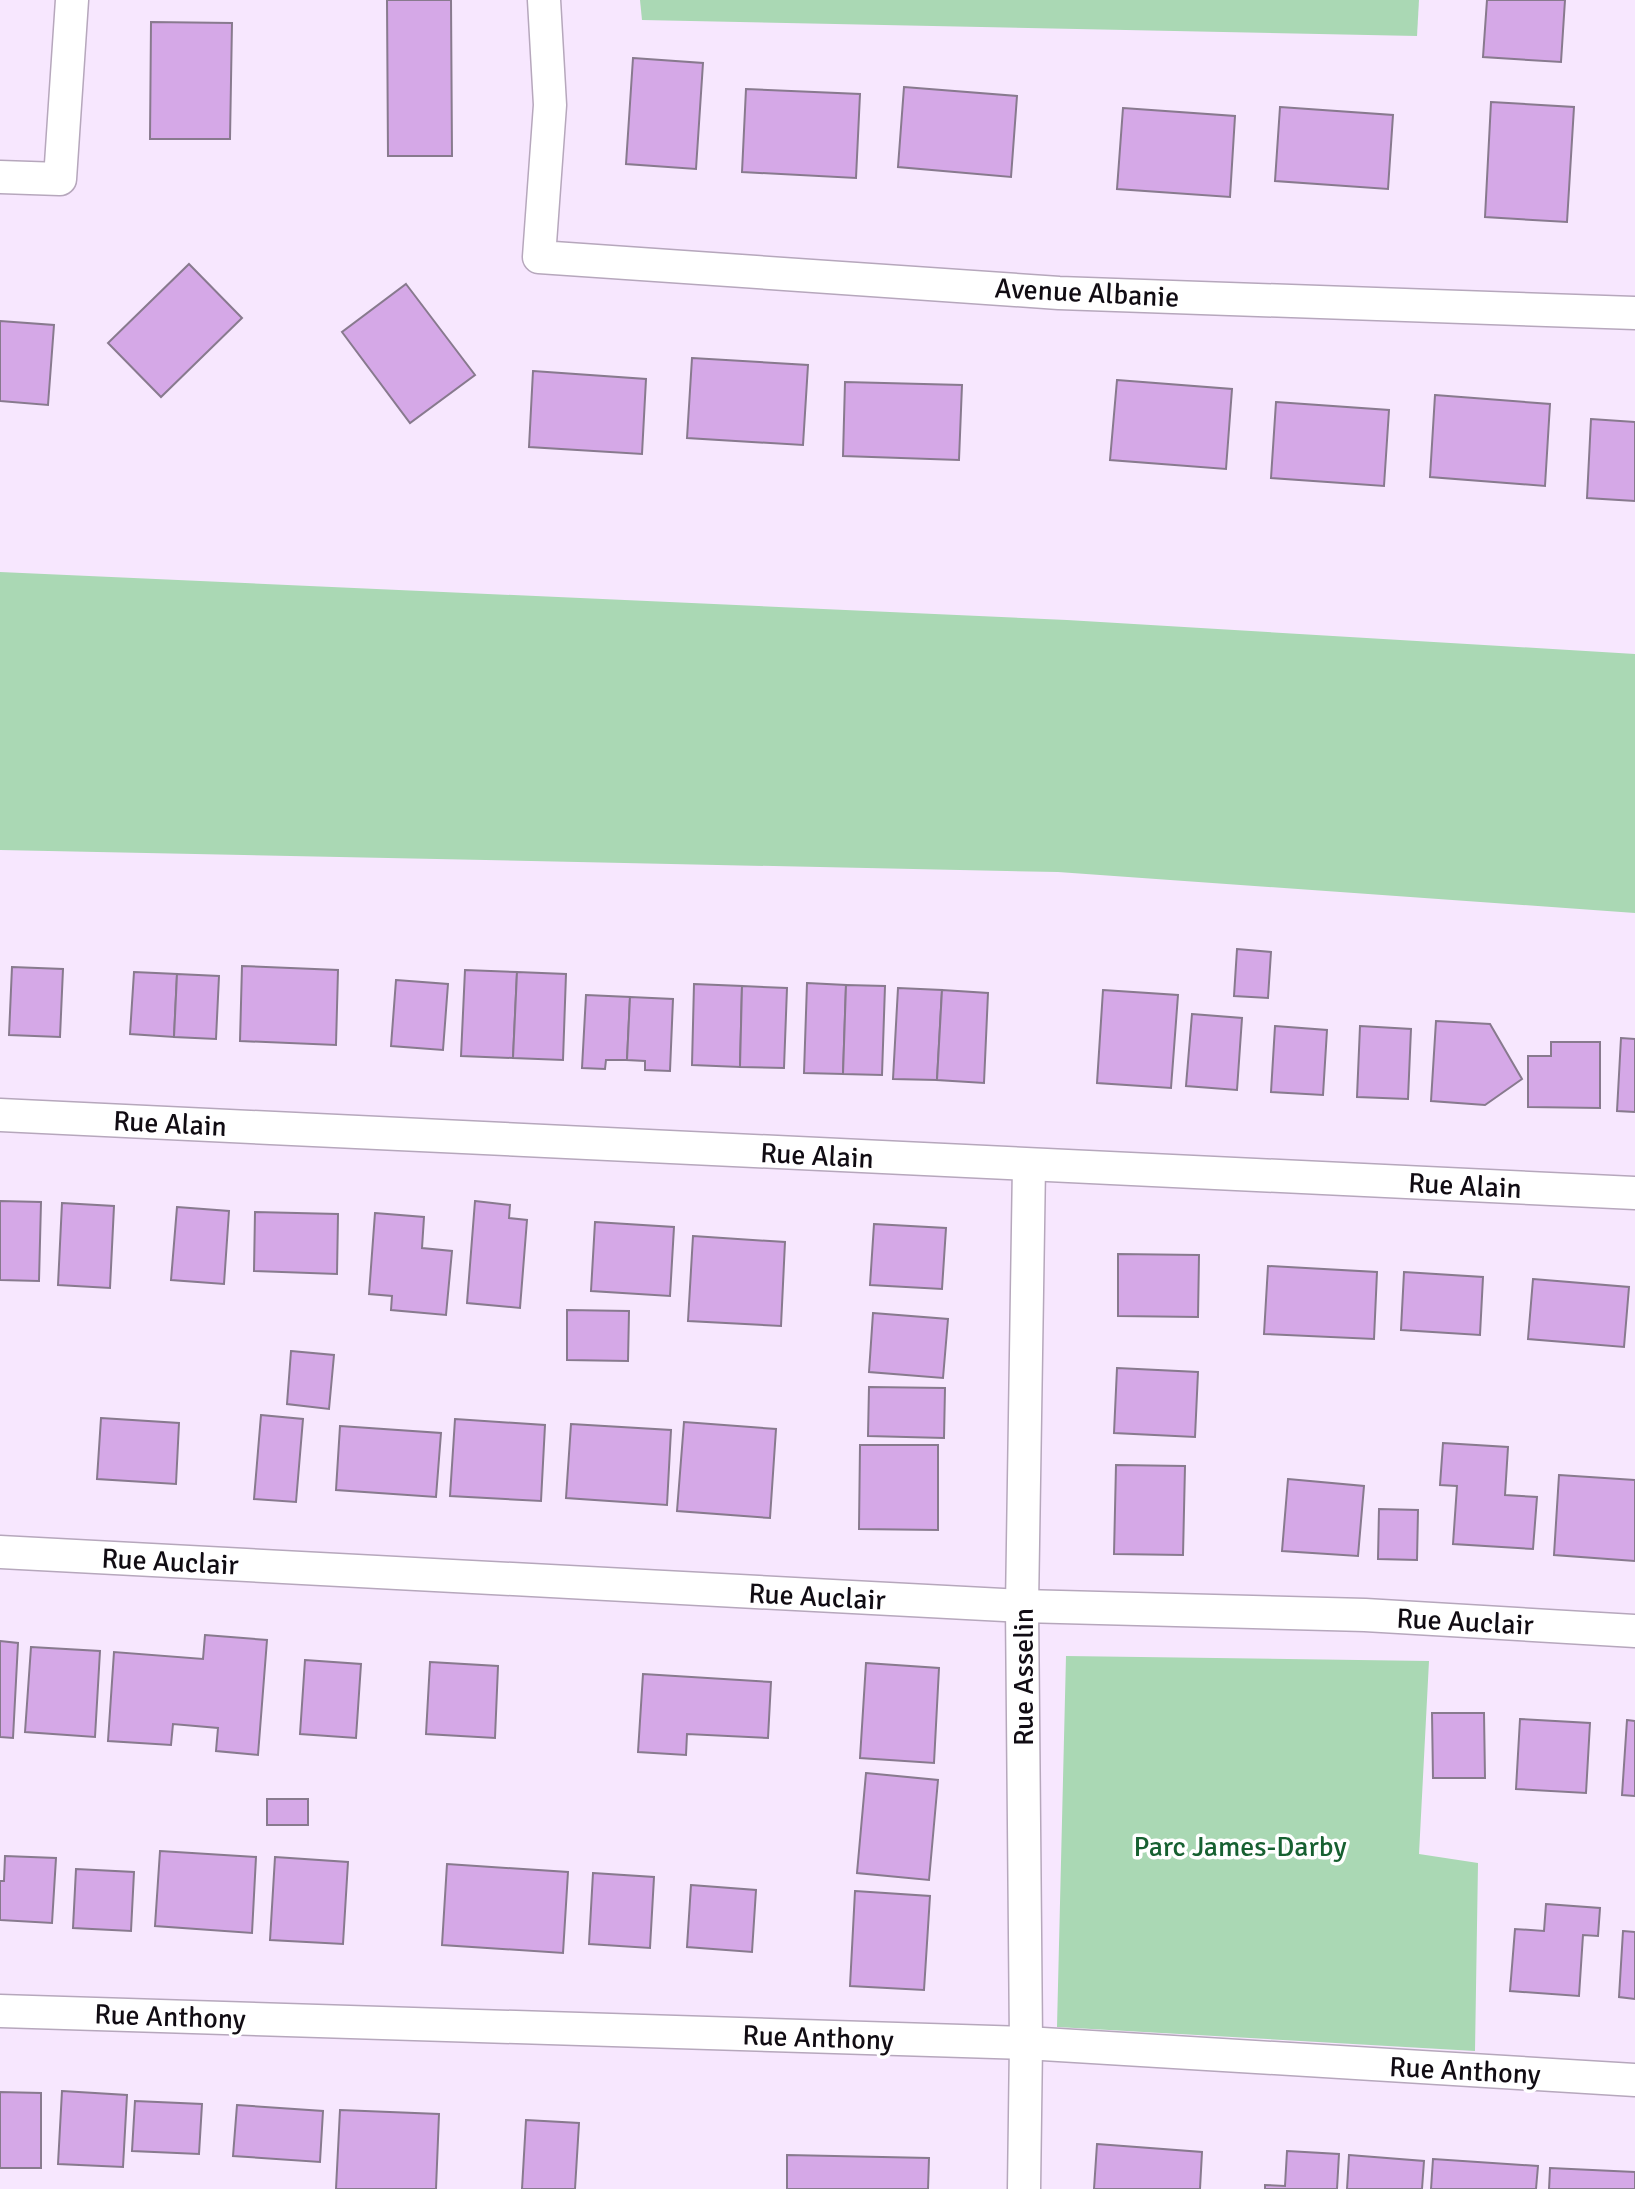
<svg xmlns="http://www.w3.org/2000/svg" width="1635" height="2189" font-family="Signika,sans-serif">
	<rect width="100%" height="100%" fill="#f7e7fe"/>
	<g fill="#aad8b4">
		<path d="M 640,0 L 1419,0 L 1417,36 L 642,20 Z"/>
		<path d="M 0,572 L 1067,620 L 1635,654 L 1635,913 L 1058,872 L 0,850 Z"/>
		<path d="M 1066,1656 L 1429,1661 L 1419,1854 L 1478,1863 L 1475,2051 L 1057,2027 Z"/>
	</g>
	<g fill="#d5a8e7" stroke="#887a8e" stroke-width="2">
		<path d="M 387,0 L 451,0 L 452,156 L 388,156 Z"/>
		<path d="M 1487,0 L 1565,0 L 1561,62 L 1483,57 Z"/>
		<path d="M 151,22 L 232,23 L 230,139 L 150,139 Z"/>
		<path d="M 633,58 L 703,63 L 696,169 L 626,164 Z"/>
		<path d="M 904,87 L 1017,96 L 1011,177 L 898,167 Z"/>
		<path d="M 746,89 L 860,94 L 856,178 L 742,172 Z"/>
		<path d="M 1491,102 L 1574,107 L 1567,222 L 1485,217 Z"/>
		<path d="M 1280,107 L 1393,115 L 1388,189 L 1275,181 Z"/>
		<path d="M 1123,108 L 1235,116 L 1230,197 L 1117,189 Z"/>
		<path d="M 189,264 L 242,318 L 161,397 L 108,343 Z"/>
		<path d="M 406,284 L 475,375 L 410,423 L 342,332 Z"/>
		<path d="M 0,321 L 54,325 L 48,405 L 0,401 Z"/>
		<path d="M 692,358 L 808,365 L 803,445 L 687,438 Z"/>
		<path d="M 533,371 L 646,379 L 642,454 L 529,447 Z"/>
		<path d="M 1117,380 L 1232,389 L 1226,469 L 1110,460 Z"/>
		<path d="M 845,382 L 962,385 L 959,460 L 843,456 Z"/>
		<path d="M 1435,395 L 1550,404 L 1545,486 L 1430,477 Z"/>
		<path d="M 1276,402 L 1389,410 L 1384,486 L 1271,478 Z"/>
		<path d="M 1591,419 L 1635,422 L 1635,501 L 1587,498 Z"/>
		<path d="M 1237,949 L 1271,952 L 1268,998 L 1234,996 Z"/>
		<path d="M 242,966 L 338,970 L 336,1045 L 240,1041 Z"/>
		<path d="M 12,967 L 63,969 L 60,1037 L 9,1035 Z"/>
		<path d="M 465,970 L 517,972 L 513,1058 L 461,1056 Z"/>
		<path d="M 134,972 L 177,974 L 174,1037 L 130,1034 Z"/>
		<path d="M 517,972 L 566,974 L 563,1060 L 513,1058 Z"/>
		<path d="M 177,974 L 219,976 L 216,1039 L 174,1037 Z"/>
		<path d="M 396,980 L 448,984 L 443,1050 L 391,1046 Z"/>
		<path d="M 807,983 L 846,985 L 843,1074 L 804,1073 Z"/>
		<path d="M 694,984 L 742,986 L 740,1067 L 692,1065 Z"/>
		<path d="M 846,985 L 885,986 L 882,1075 L 843,1074 Z"/>
		<path d="M 742,986 L 787,988 L 784,1068 L 740,1067 Z"/>
		<path d="M 898,988 L 942,990 L 937,1080 L 893,1079 Z"/>
		<path d="M 942,990 L 988,993 L 984,1083 L 937,1080 Z"/>
		<path d="M 1103,990 L 1178,995 L 1171,1088 L 1097,1083 Z"/>
		<path d="M 586,995 L 630,997 L 627,1060 L 606,1060 L 605,1069 L 582,1068 Z"/>
		<path d="M 630,997 L 673,999 L 670,1071 L 645,1070 L 645,1061 L 627,1060 Z"/>
		<path d="M 1192,1014 L 1242,1018 L 1237,1090 L 1186,1086 Z"/>
		<path d="M 1436,1021 L 1490,1024 L 1522,1079 L 1485,1105 L 1431,1101 Z"/>
		<path d="M 1275,1026 L 1327,1030 L 1323,1095 L 1271,1092 Z"/>
		<path d="M 1360,1026 L 1411,1029 L 1408,1099 L 1357,1097 Z"/>
		<path d="M 1621,1038 L 1635,1039 L 1635,1112 L 1617,1111 Z"/>
		<path d="M 1551,1042 L 1600,1042 L 1600,1108 L 1528,1107 L 1528,1056 L 1551,1056 Z"/>
		<path d="M 0,1201 L 41,1202 L 39,1281 L 0,1280 Z"/>
		<path d="M 475,1201 L 510,1205 L 509,1218 L 527,1220 L 520,1308 L 467,1303 Z"/>
		<path d="M 62,1203 L 114,1206 L 110,1288 L 58,1285 Z"/>
		<path d="M 177,1207 L 229,1211 L 224,1284 L 171,1280 Z"/>
		<path d="M 255,1212 L 338,1214 L 337,1274 L 254,1271 Z"/>
		<path d="M 375,1213 L 424,1217 L 422,1248 L 452,1251 L 446,1315 L 391,1310 L 392,1296 L 369,1294 Z"/>
		<path d="M 595,1222 L 674,1227 L 670,1296 L 591,1291 Z"/>
		<path d="M 874,1224 L 946,1228 L 942,1289 L 870,1285 Z"/>
		<path d="M 693,1236 L 785,1242 L 781,1326 L 688,1321 Z"/>
		<path d="M 1118,1254 L 1199,1255 L 1198,1317 L 1118,1316 Z"/>
		<path d="M 1268,1266 L 1377,1272 L 1374,1339 L 1264,1334 Z"/>
		<path d="M 1404,1272 L 1483,1277 L 1480,1335 L 1401,1330 Z"/>
		<path d="M 1533,1279 L 1629,1287 L 1624,1347 L 1528,1339 Z"/>
		<path d="M 567,1310 L 629,1311 L 628,1361 L 567,1360 Z"/>
		<path d="M 873,1313 L 948,1319 L 943,1378 L 869,1372 Z"/>
		<path d="M 291,1351 L 334,1355 L 329,1409 L 287,1404 Z"/>
		<path d="M 1117,1368 L 1198,1372 L 1195,1437 L 1114,1433 Z"/>
		<path d="M 869,1387 L 945,1388 L 944,1438 L 868,1436 Z"/>
		<path d="M 261,1415 L 303,1419 L 296,1502 L 254,1499 Z"/>
		<path d="M 101,1418 L 179,1423 L 176,1484 L 97,1479 Z"/>
		<path d="M 455,1419 L 545,1425 L 541,1501 L 450,1496 Z"/>
		<path d="M 684,1422 L 776,1429 L 770,1518 L 677,1511 Z"/>
		<path d="M 571,1424 L 671,1430 L 667,1505 L 566,1498 Z"/>
		<path d="M 340,1426 L 441,1433 L 436,1497 L 336,1490 Z"/>
		<path d="M 1443,1443 L 1508,1447 L 1505,1495 L 1537,1497 L 1533,1549 L 1453,1544 L 1457,1486 L 1440,1485 Z"/>
		<path d="M 860,1445 L 938,1445 L 938,1530 L 859,1529 Z"/>
		<path d="M 1116,1465 L 1185,1466 L 1183,1555 L 1114,1554 Z"/>
		<path d="M 1559,1475 L 1635,1480 L 1635,1561 L 1554,1555 Z"/>
		<path d="M 1288,1479 L 1364,1486 L 1358,1556 L 1282,1551 Z"/>
		<path d="M 1379,1509 L 1418,1510 L 1417,1560 L 1378,1559 Z"/>
		<path d="M 205,1635 L 267,1640 L 258,1755 L 216,1751 L 218,1728 L 173,1724 L 171,1745 L 108,1741 L 114,1652 L 203,1659 Z"/>
		<path d="M 0,1641 L 18,1643 L 13,1738 L 0,1737 Z"/>
		<path d="M 31,1647 L 100,1651 L 95,1737 L 25,1732 Z"/>
		<path d="M 305,1660 L 361,1664 L 356,1738 L 300,1734 Z"/>
		<path d="M 430,1662 L 498,1666 L 495,1738 L 426,1734 Z"/>
		<path d="M 866,1663 L 939,1668 L 934,1763 L 860,1758 Z"/>
		<path d="M 643,1674 L 771,1682 L 768,1738 L 687,1734 L 686,1755 L 638,1752 Z"/>
		<path d="M 1432,1713 L 1484,1713 L 1485,1778 L 1433,1778 Z"/>
		<path d="M 1520,1719 L 1590,1723 L 1586,1793 L 1516,1789 Z"/>
		<path d="M 1627,1720 L 1635,1721 L 1635,1796 L 1622,1795 Z"/>
		<path d="M 866,1773 L 938,1780 L 929,1880 L 857,1873 Z"/>
		<rect x="267" y="1799" width="41" height="26"/>
		<path d="M 160,1851 L 256,1857 L 252,1933 L 155,1926 Z"/>
		<path d="M 5,1856 L 56,1858 L 52,1923 L 0,1920 L 0,1881 L 4,1881 Z"/>
		<path d="M 275,1857 L 348,1862 L 343,1944 L 270,1940 Z"/>
		<path d="M 447,1864 L 568,1872 L 563,1953 L 442,1945 Z"/>
		<path d="M 76,1869 L 134,1872 L 131,1931 L 73,1928 Z"/>
		<path d="M 593,1873 L 654,1877 L 650,1948 L 589,1944 Z"/>
		<path d="M 691,1885 L 756,1890 L 752,1952 L 687,1947 Z"/>
		<path d="M 855,1891 L 930,1896 L 924,1990 L 850,1986 Z"/>
		<path d="M 1546,1904 L 1600,1908 L 1598,1936 L 1583,1935 L 1579,1996 L 1510,1991 L 1515,1929 L 1544,1931 Z"/>
		<path d="M 1623,1931 L 1635,1932 L 1635,1999 L 1619,1997 Z"/>
		<path d="M 62,2091 L 127,2095 L 123,2167 L 58,2164 Z"/>
		<path d="M 0,2092 L 41,2093 L 41,2168 L 0,2168 Z"/>
		<path d="M 135,2101 L 202,2104 L 199,2154 L 132,2151 Z"/>
		<path d="M 237,2105 L 323,2111 L 320,2162 L 233,2156 Z"/>
		<path d="M 340,2110 L 439,2114 L 436,2189 L 336,2189 Z"/>
		<path d="M 526,2120 L 579,2123 L 575,2189 L 522,2189 Z"/>
		<path d="M 1097,2144 L 1202,2152 L 1200,2189 L 1094,2189 Z"/>
		<path d="M 1287,2151 L 1339,2154 L 1337,2189 L 1265,2189 L 1265,2185 L 1285,2186 Z"/>
		<path d="M 787,2155 L 929,2158 L 928,2189 L 787,2189 Z"/>
		<path d="M 1349,2155 L 1424,2161 L 1422,2189 L 1347,2189 Z"/>
		<path d="M 1433,2159 L 1538,2166 L 1536,2189 L 1431,2189 Z"/>
		<path d="M 1550,2168 L 1635,2172 L 1635,2189 L 1549,2189 Z"/>
	</g>
	<g fill="none" stroke-linecap="round" stroke-linejoin="round">
		<defs>
			<g id="minor">
				<path d="M 544,0 L 550,105 L 539,257 L 1059,293 L 1635,313"/>
				<path d="M 0,177 L 60,179 L 72,0"/>
				<path d="M 0,1115 L 1635,1193"/>
				<path d="M 0,1552 L 1022,1606 L 1365,1615 L 1635,1631"/>
				<path d="M 0,2011 L 1026,2043 L 1635,2080"/>
				<path d="M 1024,2189 L 1026,2043 L 1022,1606 L 1029,1165"/>
			</g>
		</defs>
		<use href="#minor" stroke="#b6a7bc" stroke-width="35"/>
		<use href="#minor" stroke="#fff" stroke-width="32"/>
	</g>
	<g text-anchor="middle" stroke-width="7" stroke-linejoin="round" paint-order="stroke">
		<g font-size="28" fill="#110c13" stroke="#fff">
			<text transform="translate(1087 292) rotate(3)" y="10">Avenue Albanie</text>
			<text transform="translate(170 1123) rotate(3)" y="10">Rue Alain</text>
			<text transform="translate(817 1155) rotate(3)" y="10">Rue Alain</text>
			<text transform="translate(1465 1185) rotate(3)" y="10">Rue Alain</text>
			<text transform="translate(170 1561) rotate(3)" y="10">Rue Auclair</text>
			<text transform="translate(817 1596) rotate(3)" y="10">Rue Auclair</text>
			<text transform="translate(1465 1621) rotate(3)" y="10">Rue Auclair</text>
			<text transform="translate(1023 1677) rotate(-90)" y="10">Rue Asselin</text>
			<text transform="translate(170 2016) rotate(2)" y="10">Rue Anthony</text>
			<text transform="translate(818 2037) rotate(2)" y="10">Rue Anthony</text>
			<text transform="translate(1465 2070) rotate(3)" y="10">Rue Anthony</text>
		</g>
		<g font-size="28" fill="#176031" stroke="#fff">
			<text x="1240" y="1856">Parc James-Darby</text>
		</g>
	</g>
</svg>
